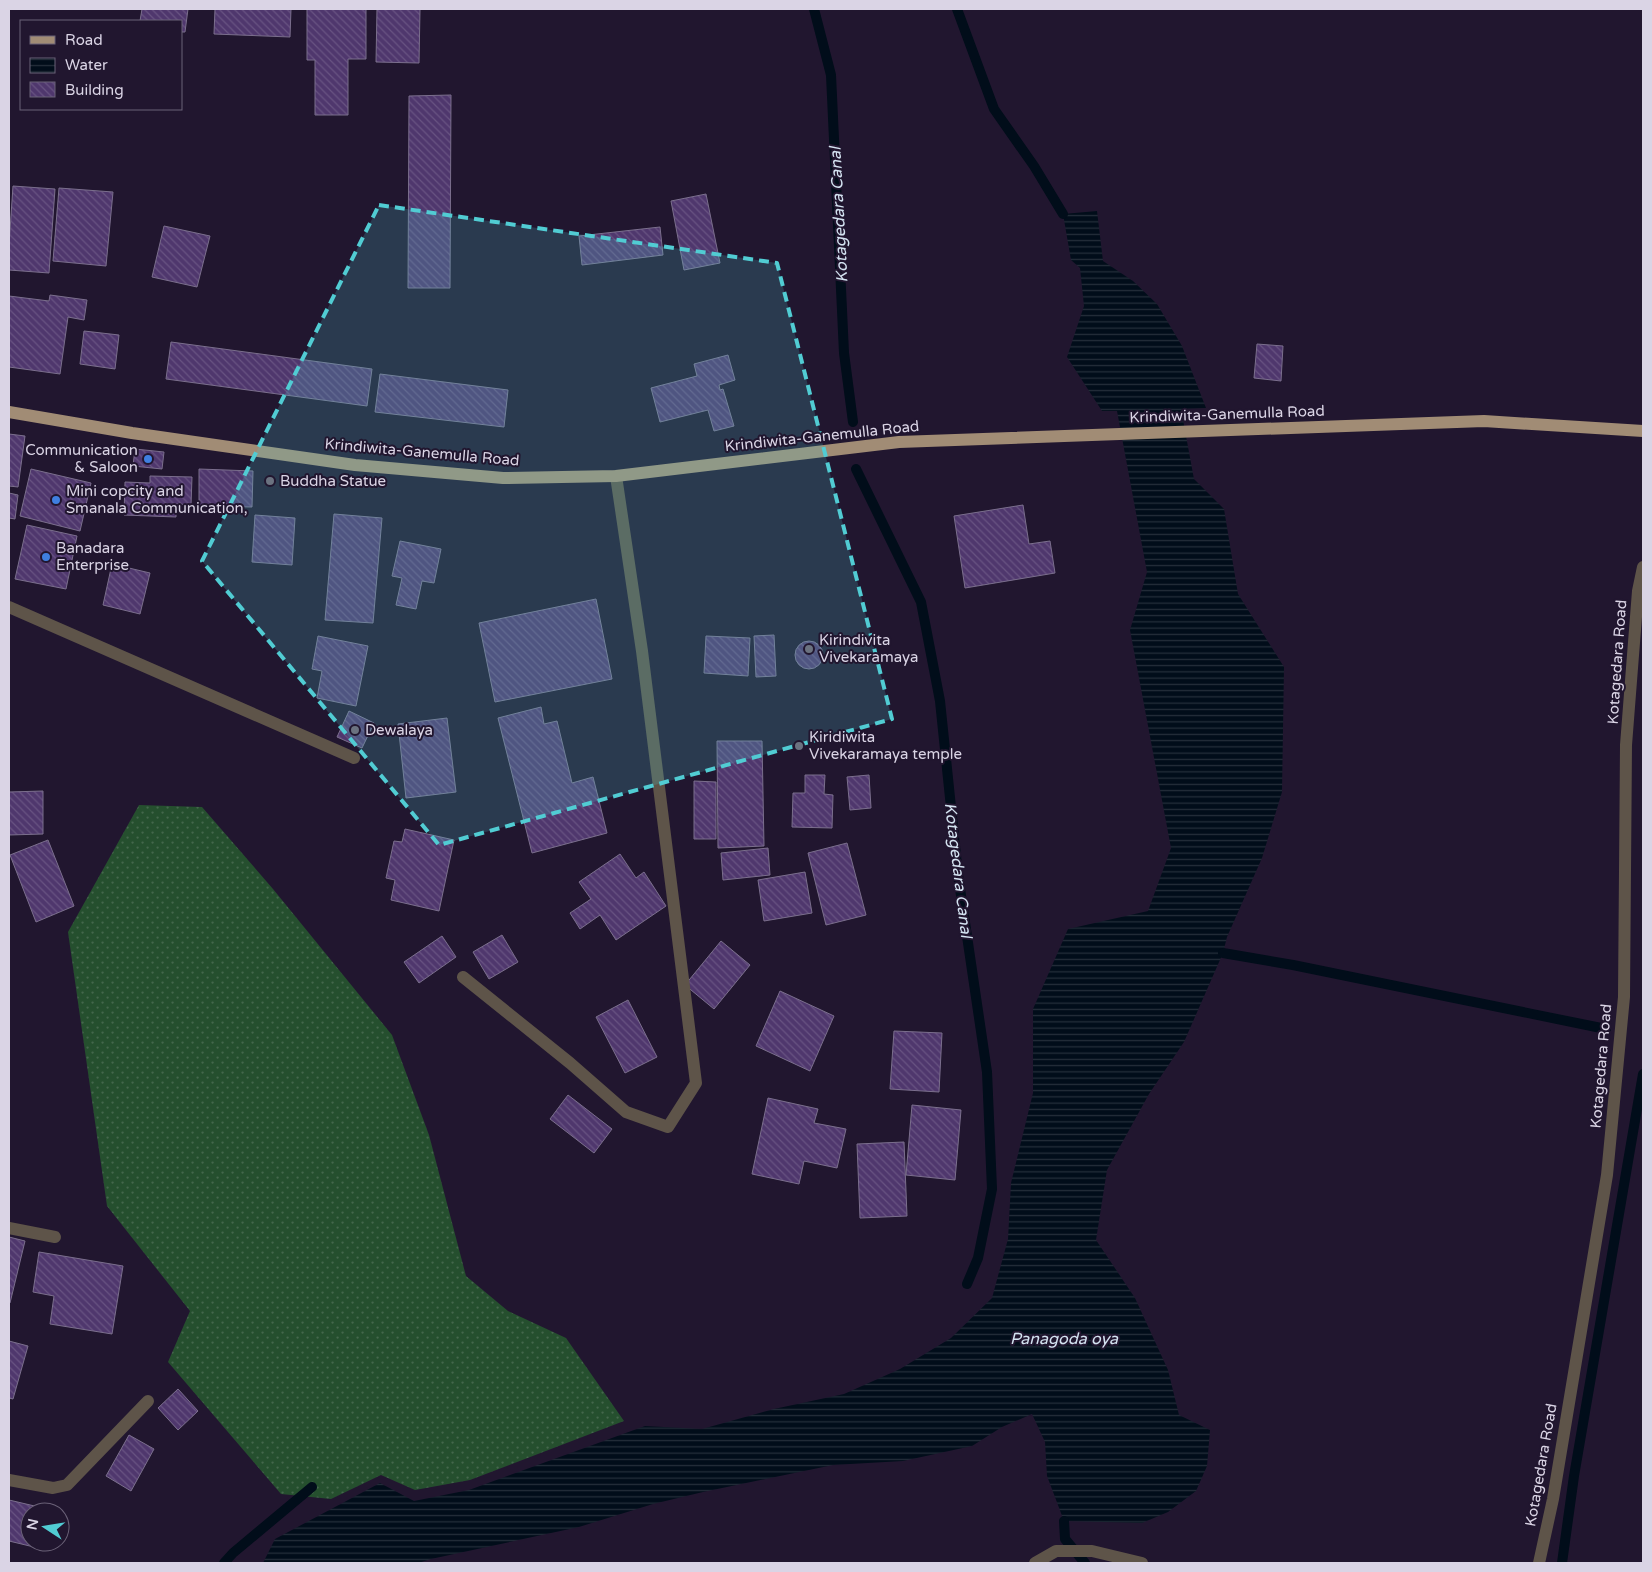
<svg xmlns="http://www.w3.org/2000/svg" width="1652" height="1572" font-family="'Varela Round',sans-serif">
	<defs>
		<pattern id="grass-dots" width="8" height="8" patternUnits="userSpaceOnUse" patternTransform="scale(1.25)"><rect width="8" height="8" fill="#254f2e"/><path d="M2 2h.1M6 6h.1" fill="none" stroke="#44674c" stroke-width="1.8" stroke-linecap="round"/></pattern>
		<pattern id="water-rules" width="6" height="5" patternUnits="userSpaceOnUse" patternTransform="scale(1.25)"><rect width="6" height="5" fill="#010d1a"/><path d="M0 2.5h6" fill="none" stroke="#252f3b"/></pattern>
		<pattern id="building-back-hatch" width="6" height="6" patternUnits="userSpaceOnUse" patternTransform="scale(1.25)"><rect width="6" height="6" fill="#4f376d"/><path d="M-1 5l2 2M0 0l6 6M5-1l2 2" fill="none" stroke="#685382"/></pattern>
	</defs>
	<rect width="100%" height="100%" fill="#21162f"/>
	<path fill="url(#grass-dots)" d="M 139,805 L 202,807 L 273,889 L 392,1035 L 429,1135 L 466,1276 L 508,1311 L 566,1338 L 624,1421 L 470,1480 L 415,1490 L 381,1475 L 331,1499 L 281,1494 L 168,1362 L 190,1311 L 107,1206 L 68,932 Z"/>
	<path fill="url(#water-rules)" d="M 1097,211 L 1103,261 L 1133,281 L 1157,304 L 1182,346 L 1206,408 L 1181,409 L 1194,479 L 1224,509 L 1238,594 L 1284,667 L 1282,792 L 1262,858 L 1227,937 L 1223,953 L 1184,1042 L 1149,1094 L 1107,1170 L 1096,1240 L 1135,1298 L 1168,1370 L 1179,1415 L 1210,1430 L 1207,1466 L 1196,1491 L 1168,1512 L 1142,1523 L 1064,1521 L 1047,1476 L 1045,1442 L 1032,1414 L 1002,1427 L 972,1446 L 903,1461 L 833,1465 L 703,1492 L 653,1504 L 579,1527 L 431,1559 L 418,1563 L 263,1563 L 275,1539 L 380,1483 L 414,1501 L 469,1490 L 645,1426 L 702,1429 L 774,1409 L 844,1394 L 900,1369 L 951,1338 L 992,1298 L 1008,1239 L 1011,1183 L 1033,1093 L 1033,1009 L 1068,929 L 1148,911 L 1171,848 L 1130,630 L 1147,572 L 1117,411 L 1102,411 L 1067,357 L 1084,306 L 1080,268 L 1071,260 L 1063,214 Z"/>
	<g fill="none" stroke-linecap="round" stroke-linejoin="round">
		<g stroke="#010d1a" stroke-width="10">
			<path d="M 814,9 L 831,75 L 844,353 L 853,422"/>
			<path d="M 957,9 L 994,109 L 1034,166 L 1063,214"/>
			<path d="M 856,469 L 921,602 L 940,701 L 958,875 L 987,1072 L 992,1189 L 978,1258 L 967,1284"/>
			<path d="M 1223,953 L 1293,965 L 1606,1029"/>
			<path d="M 1064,1521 L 1065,1539 L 1085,1563"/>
			<path d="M 224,1563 L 233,1553 L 312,1487"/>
			<path d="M 1562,1563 L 1574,1476 L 1643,1074"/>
		</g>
	</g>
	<g fill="url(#building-back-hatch)" stroke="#7b6f8d">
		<path d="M 142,9 L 188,9 L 185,32 L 181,32 L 181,21 L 140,21 Z"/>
		<path d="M 215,9 L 291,9 L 290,37 L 214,34 Z"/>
		<path d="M 307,9 L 366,9 L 366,59 L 348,59 L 348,115 L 315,115 L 315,60 L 307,60 Z"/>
		<path d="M 377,9 L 420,9 L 419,63 L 376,62 Z"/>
		<path d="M 451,95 L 450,288 L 408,288 L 409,96 Z"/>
		<path d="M 13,186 L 55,189 L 49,273 L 9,270 L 9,245 Z"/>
		<path d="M 59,188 L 113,192 L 106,266 L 53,261 Z"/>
		<path d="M 706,194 L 720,263 L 684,270 L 671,201 Z"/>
		<path d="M 164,226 L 210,236 L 197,287 L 152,277 Z"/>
		<path d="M 660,227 L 663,255 L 582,265 L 579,236 Z"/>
		<path d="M 50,295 L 87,300 L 84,320 L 68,317 L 60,374 L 9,367 L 9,296 L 49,301 Z"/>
		<path d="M 84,331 L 119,335 L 115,369 L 80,364 Z"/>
		<path d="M 171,342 L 372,369 L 367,406 L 166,379 Z"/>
		<path d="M 1257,344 L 1283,346 L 1281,381 L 1254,378 Z"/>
		<path d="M 728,355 L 735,380 L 719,385 L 720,390 L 723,389 L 734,426 L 714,431 L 708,410 L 660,422 L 651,388 L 697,376 L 694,364 Z"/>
		<path d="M 380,374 L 508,390 L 504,427 L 375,412 Z"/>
		<path d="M 9,434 L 25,436 L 18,487 L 9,486 Z"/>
		<path d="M 135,449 L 164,452 L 162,469 L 133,466 Z"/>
		<path d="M 31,469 L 91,483 L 80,531 L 20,516 Z"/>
		<path d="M 199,469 L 253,471 L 252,507 L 199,506 Z"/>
		<path d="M 150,476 L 192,477 L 191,505 L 176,504 L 176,517 L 124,515 L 125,482 L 150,483 Z"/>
		<path d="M 9,493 L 18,495 L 15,519 L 9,518 Z"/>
		<path d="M 1023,505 L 1029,544 L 1050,541 L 1055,573 L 965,588 L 954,516 Z"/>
		<path d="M 334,514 L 382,518 L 373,623 L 325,620 Z"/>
		<path d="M 255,515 L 295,518 L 292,565 L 252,562 Z"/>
		<path d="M 27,525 L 77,536 L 66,589 L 15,579 Z"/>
		<path d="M 400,541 L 441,549 L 434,583 L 422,581 L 416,609 L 396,605 L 402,578 L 392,576 Z"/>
		<path d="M 112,564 L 150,573 L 140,614 L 103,605 Z"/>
		<path d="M 596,599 L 612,679 L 495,702 L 479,623 Z"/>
		<path d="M 774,635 L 776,676 L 756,677 L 754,636 Z"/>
		<path d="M 318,636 L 368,646 L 356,706 L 317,698 L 322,671 L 312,669 Z"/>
		<path d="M 706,636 L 750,638 L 748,676 L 704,673 Z"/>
		<circle cx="809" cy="655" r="14"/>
		<path d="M 541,707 L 544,724 L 557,721 L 572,783 L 593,777 L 607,833 L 532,853 L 498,718 Z"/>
		<path d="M 349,711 L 374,723 L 362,748 L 337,737 Z"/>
		<path d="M 447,718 L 456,792 L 406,798 L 398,724 Z"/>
		<path d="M 717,741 L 762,741 L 764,846 L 718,848 Z"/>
		<path d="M 805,775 L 825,775 L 824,794 L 833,795 L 832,828 L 792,827 L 793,793 L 805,793 Z"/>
		<path d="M 869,775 L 871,808 L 850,810 L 847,777 Z"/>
		<path d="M 694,781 L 716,782 L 716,839 L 694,839 Z"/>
		<path d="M 43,791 L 43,834 L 9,835 L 9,792 Z"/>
		<path d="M 405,829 L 454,840 L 439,911 L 391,900 L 395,880 L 386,878 L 394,841 L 402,842 Z"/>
		<path d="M 48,840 L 74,906 L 36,922 L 10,855 Z"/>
		<path d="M 847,843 L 866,915 L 826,925 L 808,853 Z"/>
		<path d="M 768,848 L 770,875 L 723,880 L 721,853 Z"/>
		<path d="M 620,854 L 636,878 L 644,872 L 666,906 L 616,940 L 600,915 L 580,929 L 570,913 L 591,899 L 579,882 Z"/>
		<path d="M 805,872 L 812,913 L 764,921 L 758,880 Z"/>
		<path d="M 502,935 L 518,962 L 489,979 L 473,952 Z"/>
		<path d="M 442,936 L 456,957 L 419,983 L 404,962 Z"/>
		<path d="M 721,941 L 750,965 L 714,1009 L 685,985 Z"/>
		<path d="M 780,991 L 834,1016 L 810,1071 L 756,1046 Z"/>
		<path d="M 628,1000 L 657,1057 L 625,1073 L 596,1017 Z"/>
		<path d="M 894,1031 L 942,1033 L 939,1092 L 890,1089 Z"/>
		<path d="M 568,1095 L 612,1129 L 594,1153 L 550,1119 Z"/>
		<path d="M 768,1098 L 818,1109 L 814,1123 L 846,1129 L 837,1168 L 804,1161 L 799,1184 L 752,1174 Z"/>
		<path d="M 912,1105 L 961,1110 L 955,1180 L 906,1175 Z"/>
		<path d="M 904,1142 L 907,1216 L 860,1218 L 857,1144 Z"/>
		<path d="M 9,1237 L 25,1241 L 10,1303 L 9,1302 Z"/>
		<path d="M 39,1252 L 123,1266 L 112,1334 L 50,1324 L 54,1296 L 33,1292 Z"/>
		<path d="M 9,1341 L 28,1346 L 13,1399 L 9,1398 Z"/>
		<path d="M 178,1389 L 198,1411 L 178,1430 L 158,1408 Z"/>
		<path d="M 129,1435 L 154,1449 L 131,1491 L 106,1476 Z"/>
		<path d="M 9,1500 L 43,1508 L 42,1512 L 30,1512 L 30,1542 L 35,1542 L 34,1547 L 9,1541 Z"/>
	</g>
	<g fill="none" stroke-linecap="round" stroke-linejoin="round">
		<g stroke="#5e5449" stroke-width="12">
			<path d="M 9,607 L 354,758"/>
			<path d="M 463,977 L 570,1063 L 626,1112 L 668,1127 L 696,1083 L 642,651 L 616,476"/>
			<path d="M 9,1228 L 55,1237"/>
			<path d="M 9,1480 L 53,1488 L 67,1485 L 148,1401"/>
		</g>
		<g stroke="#5e5449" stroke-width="12">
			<path d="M 1035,1563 L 1056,1551 L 1092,1551 L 1142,1563"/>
			<path d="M 1539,1563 L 1553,1499 L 1607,1175 L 1624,997 L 1626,745 L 1638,591 L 1643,567"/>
		</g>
		<path stroke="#a18c75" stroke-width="12" d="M 9,412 L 132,433 L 355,465 L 503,478 L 616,476 L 899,442 L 1484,421 L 1643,431"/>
	</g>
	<path fill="#51ccd3" fill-opacity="0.2" stroke="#51ccd3" stroke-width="4" stroke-dasharray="10 6" stroke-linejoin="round" d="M 379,205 L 777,263 L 892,719 L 439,845 L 202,561 Z"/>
	<g fill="#3f7fe0" stroke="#21162f" stroke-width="2">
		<circle cx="148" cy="459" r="5"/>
		<circle cx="56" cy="500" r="5"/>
		<circle cx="46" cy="557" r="5"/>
	</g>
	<g fill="#6b7280" stroke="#21162f" stroke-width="2">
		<circle cx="270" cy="481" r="5"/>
		<circle cx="809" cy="649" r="5"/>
		<circle cx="355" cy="730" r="5"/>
		<circle cx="799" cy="746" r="5"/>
	</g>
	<g text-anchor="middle" stroke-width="4" stroke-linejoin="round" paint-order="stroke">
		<g font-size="15" fill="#dad4e5" stroke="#21162f">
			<text transform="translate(1227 414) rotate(-2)" y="5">Krindiwita-Ganemulla Road</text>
			<text transform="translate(822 436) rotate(-6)" y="5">Krindiwita-Ganemulla Road</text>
			<text transform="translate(422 452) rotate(5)" y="5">Krindiwita-Ganemulla Road</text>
			<text transform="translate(1617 662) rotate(-86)" y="5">Kotagedara Road</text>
			<text transform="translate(1601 1066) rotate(-85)" y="5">Kotagedara Road</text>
			<text transform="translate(1541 1465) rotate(-80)" y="5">Kotagedara Road</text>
		</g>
		<g font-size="15" fill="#dad4e5" stroke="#21162f" text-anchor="start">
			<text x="138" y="455" text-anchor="end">Communication<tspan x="138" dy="17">&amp; Saloon</tspan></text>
			<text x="280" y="486">Buddha Statue</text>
			<text x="66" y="496">Mini copcity and<tspan x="66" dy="17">Smanala Communication,</tspan></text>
			<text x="56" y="553">Banadara<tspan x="56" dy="17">Enterprise</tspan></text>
			<text x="819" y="645">Kirindivita<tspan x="819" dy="17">Vivekaramaya</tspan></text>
			<text x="365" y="735">Dewalaya</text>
			<text x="809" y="742">Kiridiwita<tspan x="809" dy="17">Vivekaramaya temple</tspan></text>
		</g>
		<g font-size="16" font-style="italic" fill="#d4e3f1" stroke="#21162f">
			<text transform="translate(838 215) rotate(-93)" y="6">Kotagedara Canal</text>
			<text transform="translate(959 870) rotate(83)" y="6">Kotagedara Canal</text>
			<text x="1064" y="1344">Panagoda oya</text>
		</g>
	</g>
	<rect width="1652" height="1572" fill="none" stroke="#dad4e5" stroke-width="20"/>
	<rect x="20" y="20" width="162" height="90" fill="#21162f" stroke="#6b6278"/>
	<rect x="30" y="36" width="25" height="8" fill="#a18c75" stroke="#6b6278"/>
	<text x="65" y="45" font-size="15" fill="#dad4e5">Road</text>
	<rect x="30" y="58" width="25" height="15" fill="url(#water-rules)" stroke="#6b6278"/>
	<text x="65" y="70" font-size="15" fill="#dad4e5">Water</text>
	<rect x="30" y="82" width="25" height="15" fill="url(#building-back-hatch)" stroke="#6b6278"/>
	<text x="65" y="95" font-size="15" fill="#dad4e5">Building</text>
	<g transform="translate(45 1527) rotate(282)"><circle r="24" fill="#21162f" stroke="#6b6278"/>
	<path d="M0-4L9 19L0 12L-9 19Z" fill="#51ccd3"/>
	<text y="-8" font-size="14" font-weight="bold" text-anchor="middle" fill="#dad4e5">N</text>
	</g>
</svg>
